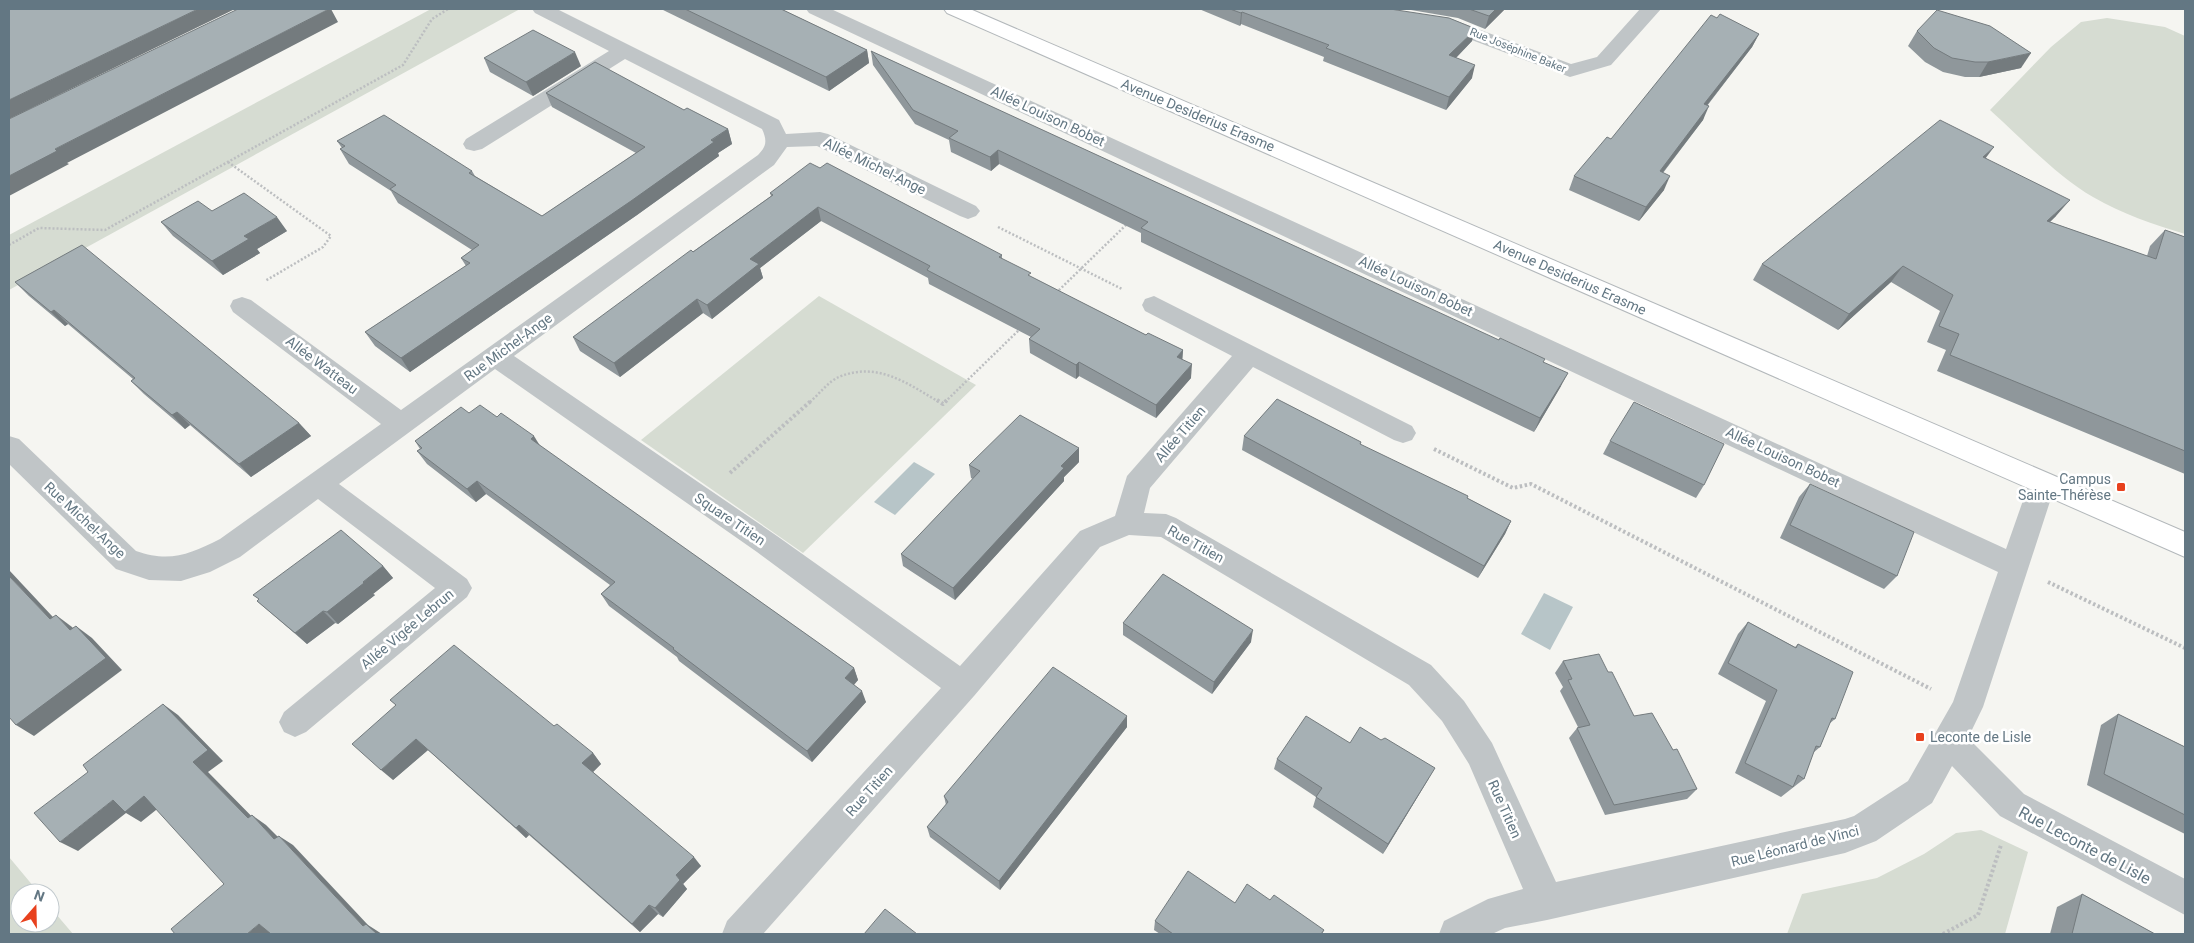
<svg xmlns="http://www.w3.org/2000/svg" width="2194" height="943" font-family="Roboto,sans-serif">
	<rect width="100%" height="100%" fill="#f5f5f1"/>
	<g fill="#d6dcd2">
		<path d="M 431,9 L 520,9 L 9,290 L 9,235 Z"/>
		<path d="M 2107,18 L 2165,27 L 2185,36 L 2185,234 C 2153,224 2122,214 2093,197 C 2058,177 2020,137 1990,110 L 2051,47 L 2081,22 Z"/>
		<path d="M 819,296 L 976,385 L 803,553 L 641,440 Z"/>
		<path d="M 1981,830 L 2028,852 L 2005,934 L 1787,934 L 1802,894 L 1877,878 L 1924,854 L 1956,833 Z"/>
		<path d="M 9,857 L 39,893 L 20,893 L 20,923 L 50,923 L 50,907 L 73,934 L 9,934 Z"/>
	</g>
	<g fill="#b7c5c8">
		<path d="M 914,462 L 935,474 L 895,515 L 874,502 Z"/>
		<path d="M 1544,593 L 1573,607 L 1550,650 L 1521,634 Z"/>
	</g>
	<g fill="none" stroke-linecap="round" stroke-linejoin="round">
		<defs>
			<path id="major" d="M 944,9 L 970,9 L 2185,532 L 2185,557 L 947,13 Z"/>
		</defs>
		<use href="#major" stroke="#b3b8bb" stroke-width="2"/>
		<g stroke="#bcbec0" stroke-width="2.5" stroke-dasharray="2 2" stroke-linecap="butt">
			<path d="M 228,162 L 331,236 L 323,247 L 265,281"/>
			<path d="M 998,227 L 1122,289"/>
			<path d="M 9,245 L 39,228 L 105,230 L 403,65 L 432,19 L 448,9"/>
			<path d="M 1056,293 L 1127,224"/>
			<path d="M 810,402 C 819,394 829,381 839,377 C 877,361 907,383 939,402"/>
			<path d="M 945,402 L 1020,329"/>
		</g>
		<g stroke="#bcbec0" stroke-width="4" stroke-dasharray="2.5 2.5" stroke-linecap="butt">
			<path d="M 937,400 L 943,404 L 947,400"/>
			<path d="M 1434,449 L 1513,488 L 1531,484 L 1931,689"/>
			<path d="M 730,473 L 812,400"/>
			<path d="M 2048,582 L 2185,648"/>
			<path d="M 1943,934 L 1978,915 L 2001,845"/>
		</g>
		<g fill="#c0c5c7" fill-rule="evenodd">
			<path d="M 532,9 L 557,9 L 779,120 L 786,134 L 820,132 L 828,134 L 976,206 L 980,211 L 976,216 L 968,219 L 960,216 L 817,146 L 787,147 L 774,165 L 514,356 L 777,536 L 960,666 L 1080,531 L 1115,516 L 1127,476 L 1232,356 L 1145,311 L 1142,305 L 1145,299 L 1154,296 L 1412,426 L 1416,433 L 1412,440 L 1403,443 L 1394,440 L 1253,367 L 1150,488 L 1144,513 L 1166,514 L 1176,518 L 1431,665 L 1464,701 L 1492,743 L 1556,882 L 1845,819 L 1854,816 L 1908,781 L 1953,702 L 1998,572 L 809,13 L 806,9 L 831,9 L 2006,549 L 2032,475 L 2042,472 L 2052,475 L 2056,483 L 1983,707 L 1968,738 L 2024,794 L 2185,879 L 2185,915 L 2000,816 L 1952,766 L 1932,803 L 1876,841 L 1845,853 L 1547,920 L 1505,928 L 1492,934 L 1439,934 L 1444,921 L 1488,899 L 1523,889 L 1469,764 L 1442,721 L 1409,685 L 1161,537 L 1129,535 L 1100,547 L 974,696 L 763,934 L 722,934 L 727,921 L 941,688 L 757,552 L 495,369 L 339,484 L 467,579 L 472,588 L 467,597 L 306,732 L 295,737 L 284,732 L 279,722 L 284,712 L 435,588 L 318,499 L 240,557 L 210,572 L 181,581 L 149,580 L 116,569 L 9,464 L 9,436 L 19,439 L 136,551 C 170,563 190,554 220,539 L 381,424 L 233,312 L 230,306 L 233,300 L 242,297 L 251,300 L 401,410 L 758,155 C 767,146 767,140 762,129 L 625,59 L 482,149 L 474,151 L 466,149 L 463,144 L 466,139 L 609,51 L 535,13 Z"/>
			<path d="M 1640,9 L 1661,9 L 1611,65 L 1570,77 L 1432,25 L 1429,21 L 1432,17 L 1446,17 L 1571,64 L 1597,57 Z"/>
		</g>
		<use href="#major" fill="#fff" fill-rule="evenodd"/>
	</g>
	<g fill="#8f979b">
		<path d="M 661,9 L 781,9 L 867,50 L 869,63 L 829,91 Z"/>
		<path d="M 1199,9 L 1390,9 L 1472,41 L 1456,58 L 1472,78 L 1446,110 L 1323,61 L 1324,57 L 1241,24 L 1240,26 Z"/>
		<path d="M 1405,9 L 1505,9 L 1485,29 L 1458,18 Z"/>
		<path d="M 1917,31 L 2021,68 L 1979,77 L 1965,77 L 1943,72 L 1925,62 L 1908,46 Z"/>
		<path d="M 1759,34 L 1752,47 L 1707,106 L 1703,120 L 1663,173 L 1664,190 L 1639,221 L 1569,190 L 1574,176 Z"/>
		<path d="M 871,51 L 1543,362 L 1561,386 L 1534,432 L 1141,242 L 1141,233 L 999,164 L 991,171 L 951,152 L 949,140 L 915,124 L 873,65 Z"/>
		<path d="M 484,58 L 581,66 L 533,96 L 490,72 Z"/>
		<path d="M 546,93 L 684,110 L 728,129 L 732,144 L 718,153 L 719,156 L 637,215 L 410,372 L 375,346 L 365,332 L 466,266 L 461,258 L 472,250 L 398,203 L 391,191 L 349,164 L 340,149 L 342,148 L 337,141 L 472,171 L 475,176 L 542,216 L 636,153 L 552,107 Z"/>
		<path d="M 1986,158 L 2056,216 L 2050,222 L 2147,256 L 2150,246 L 2165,230 L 2185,237 L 2185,474 L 1937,371 L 1946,350 L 1927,342 L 1940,311 L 1891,282 L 1838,330 L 1753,280 L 1762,264 Z"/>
		<path d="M 770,193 L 1002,255 L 1002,259 L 1031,277 L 1146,335 L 1183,350 L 1182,360 L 1191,378 L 1156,418 L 1079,376 L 1076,379 L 1030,353 L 1029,339 L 1031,337 L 929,284 L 928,278 L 821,221 L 760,268 L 763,278 L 712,319 L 703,313 L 620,377 L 580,351 L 573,337 L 771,196 Z"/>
		<path d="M 212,211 L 287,231 L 257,249 L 260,253 L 223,275 L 173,236 L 161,222 Z"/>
		<path d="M 15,282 L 299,423 L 311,436 L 251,477 L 190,425 L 185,429 L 144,394 L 131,381 L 133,379 L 68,324 L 65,326 L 29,296 Z"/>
		<path d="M 469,413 L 540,446 L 854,668 L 858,680 L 854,685 L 866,702 L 812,762 L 679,661 L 677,657 L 609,606 L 601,594 L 610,585 L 486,494 L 476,502 L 427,464 L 417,451 L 420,449 L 415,441 Z"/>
		<path d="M 1244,436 L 1361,442 L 1360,445 L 1467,498 L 1511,521 L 1505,534 L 1478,578 L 1242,450 Z"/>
		<path d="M 1610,441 L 1704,485 L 1696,498 L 1603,454 Z"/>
		<path d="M 1079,448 L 1079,462 L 1064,477 L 1064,481 L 955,600 L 903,566 L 901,554 L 973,479 L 971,478 L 969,465 Z"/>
		<path d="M 1810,484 L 1897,576 L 1884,589 L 1780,538 L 1799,497 Z"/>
		<path d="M 383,566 L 393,578 L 373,594 L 375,595 L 338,624 L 335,623 L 307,644 L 257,601 Z"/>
		<path d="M 1748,622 L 1795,647 L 1798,644 L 1835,719 L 1829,724 L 1820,747 L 1813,753 L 1804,779 L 1781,797 L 1735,773 L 1766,701 L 1718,674 L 1738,634 Z"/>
		<path d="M 1123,623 L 1251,642 L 1212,694 L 1123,635 Z"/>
		<path d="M 1563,661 L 1608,672 L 1634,716 L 1673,750 L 1697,789 L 1687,799 L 1605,815 L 1569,738 L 1578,727 L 1560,691 L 1563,687 L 1555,673 Z"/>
		<path d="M 390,700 L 554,726 L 593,753 L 601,764 L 593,772 L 701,866 L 683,884 L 687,889 L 663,917 L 658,914 L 640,932 L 529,835 L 526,838 L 428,750 L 393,780 L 396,705 Z"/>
		<path d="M 2118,714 L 2185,747 L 2185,834 L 2087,785 L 2101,725 Z"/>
		<path d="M 1127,716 L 1127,727 L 1000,890 L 930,837 L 927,827 L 946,805 L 944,796 Z"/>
		<path d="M 1350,743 L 1429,778 L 1383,854 L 1313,807 L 1316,797 L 1274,769 L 1277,759 Z"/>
		<path d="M 2082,894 L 2155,934 L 2050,934 L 2057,907 Z"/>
		<path d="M 1235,903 L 1324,930 L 1322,934 L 1160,934 L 1154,930 L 1155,921 Z"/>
	</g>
	<g fill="#747b7e">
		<path d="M 198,9 L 235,9 L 9,119 L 9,100 Z"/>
		<path d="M 329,9 L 331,9 L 338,22 L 67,163 L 69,164 L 9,196 L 9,176 L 55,149 Z"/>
		<path d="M 1496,9 L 1505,9 L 1485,29 L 1489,16 Z"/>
		<path d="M 1242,12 L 1241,24 L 1240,26 L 1241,13 Z"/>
		<path d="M 1476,29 L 1472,41 L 1446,68 L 1449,55 Z"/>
		<path d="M 1759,34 L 1752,47 L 1697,118 L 1704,104 Z"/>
		<path d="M 867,50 L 869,63 L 829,91 L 826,77 Z"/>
		<path d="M 575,52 L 581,66 L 533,96 L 526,82 Z"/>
		<path d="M 2031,53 L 2021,68 L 1979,77 L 1988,62 Z"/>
		<path d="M 1475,65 L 1472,78 L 1446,110 L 1449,97 Z"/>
		<path d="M 1709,106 L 1703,120 L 1653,185 L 1660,171 Z"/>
		<path d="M 728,129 L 732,144 L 718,153 L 719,156 L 637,215 L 410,372 L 401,358 Z"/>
		<path d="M 1994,147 L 1982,163 L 1983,157 Z"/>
		<path d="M 998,150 L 999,164 L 991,171 L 990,157 Z"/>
		<path d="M 1670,176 L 1664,190 L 1639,221 L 1646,207 Z"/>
		<path d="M 2070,200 L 2056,216 L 2034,237 L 2047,221 Z"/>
		<path d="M 818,207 L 821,221 L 760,268 L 763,278 L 712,319 L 707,305 L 750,259 Z"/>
		<path d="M 277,217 L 287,231 L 257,249 L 260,253 L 223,275 L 212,261 L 244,236 Z"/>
		<path d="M 1903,266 L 1891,282 L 1838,330 L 1849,314 Z"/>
		<path d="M 697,299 L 703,313 L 620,377 L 614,363 Z"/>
		<path d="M 54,310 L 68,324 L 65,326 L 51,312 Z"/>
		<path d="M 1183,350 L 1182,364 L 1177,357 Z"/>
		<path d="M 1079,362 L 1079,376 L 1076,379 L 1076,365 Z"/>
		<path d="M 1192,364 L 1191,378 L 1156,418 L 1156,405 Z"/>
		<path d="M 1568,373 L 1561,386 L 1534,432 L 1540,418 Z"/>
		<path d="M 177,412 L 190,425 L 185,429 L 172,415 Z"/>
		<path d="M 299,423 L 311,436 L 251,477 L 239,464 Z"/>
		<path d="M 534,436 L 542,449 L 531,439 Z"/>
		<path d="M 1079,448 L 1079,462 L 1064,477 L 1064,481 L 955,600 L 953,588 L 1061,466 Z"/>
		<path d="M 477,481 L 486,494 L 476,502 L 467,489 Z"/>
		<path d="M 1511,521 L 1505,534 L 1478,578 L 1484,566 Z"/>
		<path d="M 383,566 L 393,578 L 373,594 L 375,595 L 338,624 L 327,612 Z"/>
		<path d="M 9,570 L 66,631 L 50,619 L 9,576 Z"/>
		<path d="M 323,611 L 335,623 L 307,644 L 295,633 Z"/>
		<path d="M 56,615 L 72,627 L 86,642 L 70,630 Z"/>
		<path d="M 76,626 L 92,638 L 122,670 L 34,736 L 16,725 Z"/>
		<path d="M 1253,630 L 1251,642 L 1212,694 L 1214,682 Z"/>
		<path d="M 854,668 L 858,680 L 849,690 L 845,678 Z"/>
		<path d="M 862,691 L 866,702 L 812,762 L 807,751 Z"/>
		<path d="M 163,704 L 178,715 L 223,761 L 208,772 L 263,828 L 248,818 L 193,762 Z"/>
		<path d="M 1127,716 L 1127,727 L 1000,890 L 999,881 Z"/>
		<path d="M 416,739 L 428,750 L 393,780 L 381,770 Z"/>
		<path d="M 593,753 L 601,764 L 591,774 L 582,763 Z"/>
		<path d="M 1435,768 L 1429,778 L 1383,854 L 1388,844 Z"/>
		<path d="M 144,796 L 161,806 L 141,822 L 126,813 L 78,851 L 60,842 L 113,800 Z"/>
		<path d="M 252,815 L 266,825 L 289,848 L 274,839 Z"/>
		<path d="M 519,825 L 529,835 L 526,838 L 516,828 Z"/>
		<path d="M 279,836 L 293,845 L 368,925 L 382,934 L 377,934 L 363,926 Z"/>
		<path d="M 694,857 L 701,866 L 683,884 L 676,875 Z"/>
		<path d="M 680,880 L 687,889 L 663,917 L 655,908 Z"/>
		<path d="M 649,905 L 658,914 L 640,932 L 632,924 Z"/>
		<path d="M 259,924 L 272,934 L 247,934 Z"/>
	</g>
	<g fill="#a6b0b4" stroke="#747b7e">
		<path d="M 9,9 L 198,9 L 9,100 Z"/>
		<path d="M 238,9 L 329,9 L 55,149 L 57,151 L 9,176 L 9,119 Z"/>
		<path d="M 685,9 L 781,9 L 867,50 L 826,77 Z"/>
		<path d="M 1230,9 L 1390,9 L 1449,18 L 1476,29 L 1449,55 L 1475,65 L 1449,97 L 1326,48 L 1329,45 L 1242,12 L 1241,13 Z"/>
		<path d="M 1469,9 L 1496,9 L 1489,16 Z"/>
		<path d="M 1937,10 L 1990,26 L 2031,53 L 1988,62 L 1975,62 L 1952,58 L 1934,48 L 1917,31 Z"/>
		<path d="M 1720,14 L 1759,34 L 1704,104 L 1709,106 L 1660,171 L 1670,176 L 1646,207 L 1574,176 L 1607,137 L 1611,139 L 1711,15 L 1717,18 Z"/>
		<path d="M 533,30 L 575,52 L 526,82 L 484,58 Z"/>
		<path d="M 871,51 L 1499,340 L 1500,338 L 1545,359 L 1543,362 L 1568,373 L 1540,418 L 1141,228 L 1148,222 L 998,150 L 990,157 L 949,138 L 958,131 L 913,110 Z"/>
		<path d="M 595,62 L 684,110 L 687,108 L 728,129 L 711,140 L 714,142 L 631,201 L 401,358 L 365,332 L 470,263 L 461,258 L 479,245 L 390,189 L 396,185 L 340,149 L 345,146 L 337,141 L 384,115 L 472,171 L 469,173 L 542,216 L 645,147 L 546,93 Z"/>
		<path d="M 1940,120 L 1994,147 L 1983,157 L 2070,200 L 2047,221 L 2156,259 L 2165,230 L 2185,237 L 2185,451 L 1950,355 L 1959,334 L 1939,326 L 1953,295 L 1903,266 L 1849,314 L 1762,264 Z"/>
		<path d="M 810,163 L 820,168 L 827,163 L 1002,255 L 999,257 L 1031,273 L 1028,275 L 1146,335 L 1148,333 L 1183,350 L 1177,357 L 1192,364 L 1156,405 L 1079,362 L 1076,365 L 1029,339 L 1040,329 L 927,270 L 930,266 L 818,207 L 750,259 L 759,264 L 707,305 L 697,299 L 614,363 L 573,337 L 691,250 L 693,252 L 773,195 L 770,193 Z"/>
		<path d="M 244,193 L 277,217 L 244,236 L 249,239 L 212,261 L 161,222 L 198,201 L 212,211 Z"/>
		<path d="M 82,245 L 299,423 L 239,464 L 177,412 L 172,415 L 131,381 L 135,378 L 54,310 L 51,312 L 15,282 Z"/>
		<path d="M 1277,399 L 1361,442 L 1360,444 L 1468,496 L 1467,498 L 1511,521 L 1484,566 L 1244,436 Z"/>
		<path d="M 1634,402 L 1724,444 L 1704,485 L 1610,441 Z"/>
		<path d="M 480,405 L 497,417 L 501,413 L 534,436 L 531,439 L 854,668 L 845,678 L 862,691 L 807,751 L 673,649 L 674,648 L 601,594 L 615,582 L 477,481 L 467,489 L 417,451 L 422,448 L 415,441 L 461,407 L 469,413 Z"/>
		<path d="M 1020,415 L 1079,448 L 1061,466 L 1064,468 L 953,588 L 901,554 L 980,471 L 969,465 Z"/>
		<path d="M 1810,484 L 1914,532 L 1897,576 L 1790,525 Z"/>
		<path d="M 341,530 L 383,566 L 363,582 L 364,583 L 327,612 L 323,611 L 295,633 L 257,601 L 259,599 L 253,595 Z"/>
		<path d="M 1163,574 L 1253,630 L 1214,682 L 1123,623 Z"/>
		<path d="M 9,576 L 50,619 L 56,615 L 70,630 L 76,626 L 106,658 L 16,725 L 9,717 Z"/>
		<path d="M 1748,622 L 1796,648 L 1798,644 L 1853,672 L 1835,719 L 1832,718 L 1820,747 L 1816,746 L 1804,779 L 1798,775 L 1793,787 L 1745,763 L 1777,690 L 1728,663 Z"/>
		<path d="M 454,645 L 554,726 L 557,724 L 593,753 L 582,763 L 694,857 L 676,875 L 680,880 L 655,908 L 649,905 L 632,924 L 519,825 L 516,828 L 416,739 L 381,770 L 352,744 L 396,705 L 390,700 Z"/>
		<path d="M 1599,654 L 1608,672 L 1612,672 L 1634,716 L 1652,713 L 1673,750 L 1677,749 L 1697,789 L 1614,805 L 1577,728 L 1590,725 L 1568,680 L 1572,679 L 1563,661 Z"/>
		<path d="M 1053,667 L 1127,716 L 999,881 L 927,827 L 948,802 L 944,796 Z"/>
		<path d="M 163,704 L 208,750 L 193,762 L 248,818 L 252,815 L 274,839 L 279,836 L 363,926 L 366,924 L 377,934 L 271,934 L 259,924 L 247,934 L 175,934 L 171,929 L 224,884 L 144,796 L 125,812 L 113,800 L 60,842 L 34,813 L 88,772 L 83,765 Z"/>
		<path d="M 2118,714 L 2185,747 L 2185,815 L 2104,774 Z"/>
		<path d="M 1306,716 L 1350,743 L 1360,727 L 1381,740 L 1385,738 L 1435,768 L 1388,844 L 1316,797 L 1322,788 L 1277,759 Z"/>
		<path d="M 1188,871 L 1235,903 L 1247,884 L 1270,900 L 1274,895 L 1324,930 L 1321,934 L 1173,934 L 1155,921 Z"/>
		<path d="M 2082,894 L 2155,934 L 2072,934 Z"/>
		<path d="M 885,909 L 917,934 L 864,934 Z"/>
	</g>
	<g fill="#e8411e" stroke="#fff" stroke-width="2">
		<rect x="2116" y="482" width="10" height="10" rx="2.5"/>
		<rect x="1915" y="732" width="10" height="10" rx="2.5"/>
	</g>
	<g text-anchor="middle" stroke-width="5" stroke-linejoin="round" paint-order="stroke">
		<g font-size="11" fill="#637783" stroke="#fff">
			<text transform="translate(1518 50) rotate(22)" y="4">Rue Joséphine Baker</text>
		</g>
		<g font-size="14" fill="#637783" stroke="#fff">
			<text transform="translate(1198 115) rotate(23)" y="5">Avenue Desiderius Erasme</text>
			<text transform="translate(1048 116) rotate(25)" y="5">Allée Louison Bobet</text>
			<text transform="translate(875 166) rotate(26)" y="5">Allée Michel-Ange</text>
			<text transform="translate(1570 277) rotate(24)" y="5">Avenue Desiderius Erasme</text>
			<text transform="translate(1416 286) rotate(25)" y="5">Allée Louison Bobet</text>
			<text transform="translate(508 347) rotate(-36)" y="5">Rue Michel-Ange</text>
			<text transform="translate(322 365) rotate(37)" y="5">Allée Watteau</text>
			<text transform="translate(1180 434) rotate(-49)" y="5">Allée Titien</text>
			<text transform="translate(1783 457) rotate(25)" y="5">Allée Louison Bobet</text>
			<text transform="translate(730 519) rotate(34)" y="5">Square Titien</text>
			<text transform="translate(85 520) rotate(43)" y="5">Rue Michel-Ange</text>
			<text transform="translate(1196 544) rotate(29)" y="5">Rue Titien</text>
			<text transform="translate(407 629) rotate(-40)" y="5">Allée Vigée Lebrun</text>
			<text transform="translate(869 791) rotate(-48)" y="5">Rue Titien</text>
			<text transform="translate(1505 809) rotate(66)" y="5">Rue Titien</text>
			<text transform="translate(1795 846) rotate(-14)" y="5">Rue Léonard de Vinci</text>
		</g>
		<g font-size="14" fill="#637783" stroke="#fff" text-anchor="end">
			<text x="2111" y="484">Campus<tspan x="2111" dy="16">Sainte-Thérèse</tspan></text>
			<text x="1930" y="742" text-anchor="start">Leconte de Lisle</text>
		</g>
		<g font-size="16" fill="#637783" stroke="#fff">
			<text transform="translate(2085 845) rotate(28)" y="6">Rue Leconte de Lisle</text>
		</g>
	</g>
	<rect width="2194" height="943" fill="none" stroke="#637783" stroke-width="20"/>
	<g transform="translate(35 908) rotate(20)"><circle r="24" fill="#ffffff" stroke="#c1c9cd"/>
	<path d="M0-4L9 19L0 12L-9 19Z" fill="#e8411e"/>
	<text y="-8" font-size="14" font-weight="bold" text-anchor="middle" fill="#637783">N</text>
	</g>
</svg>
